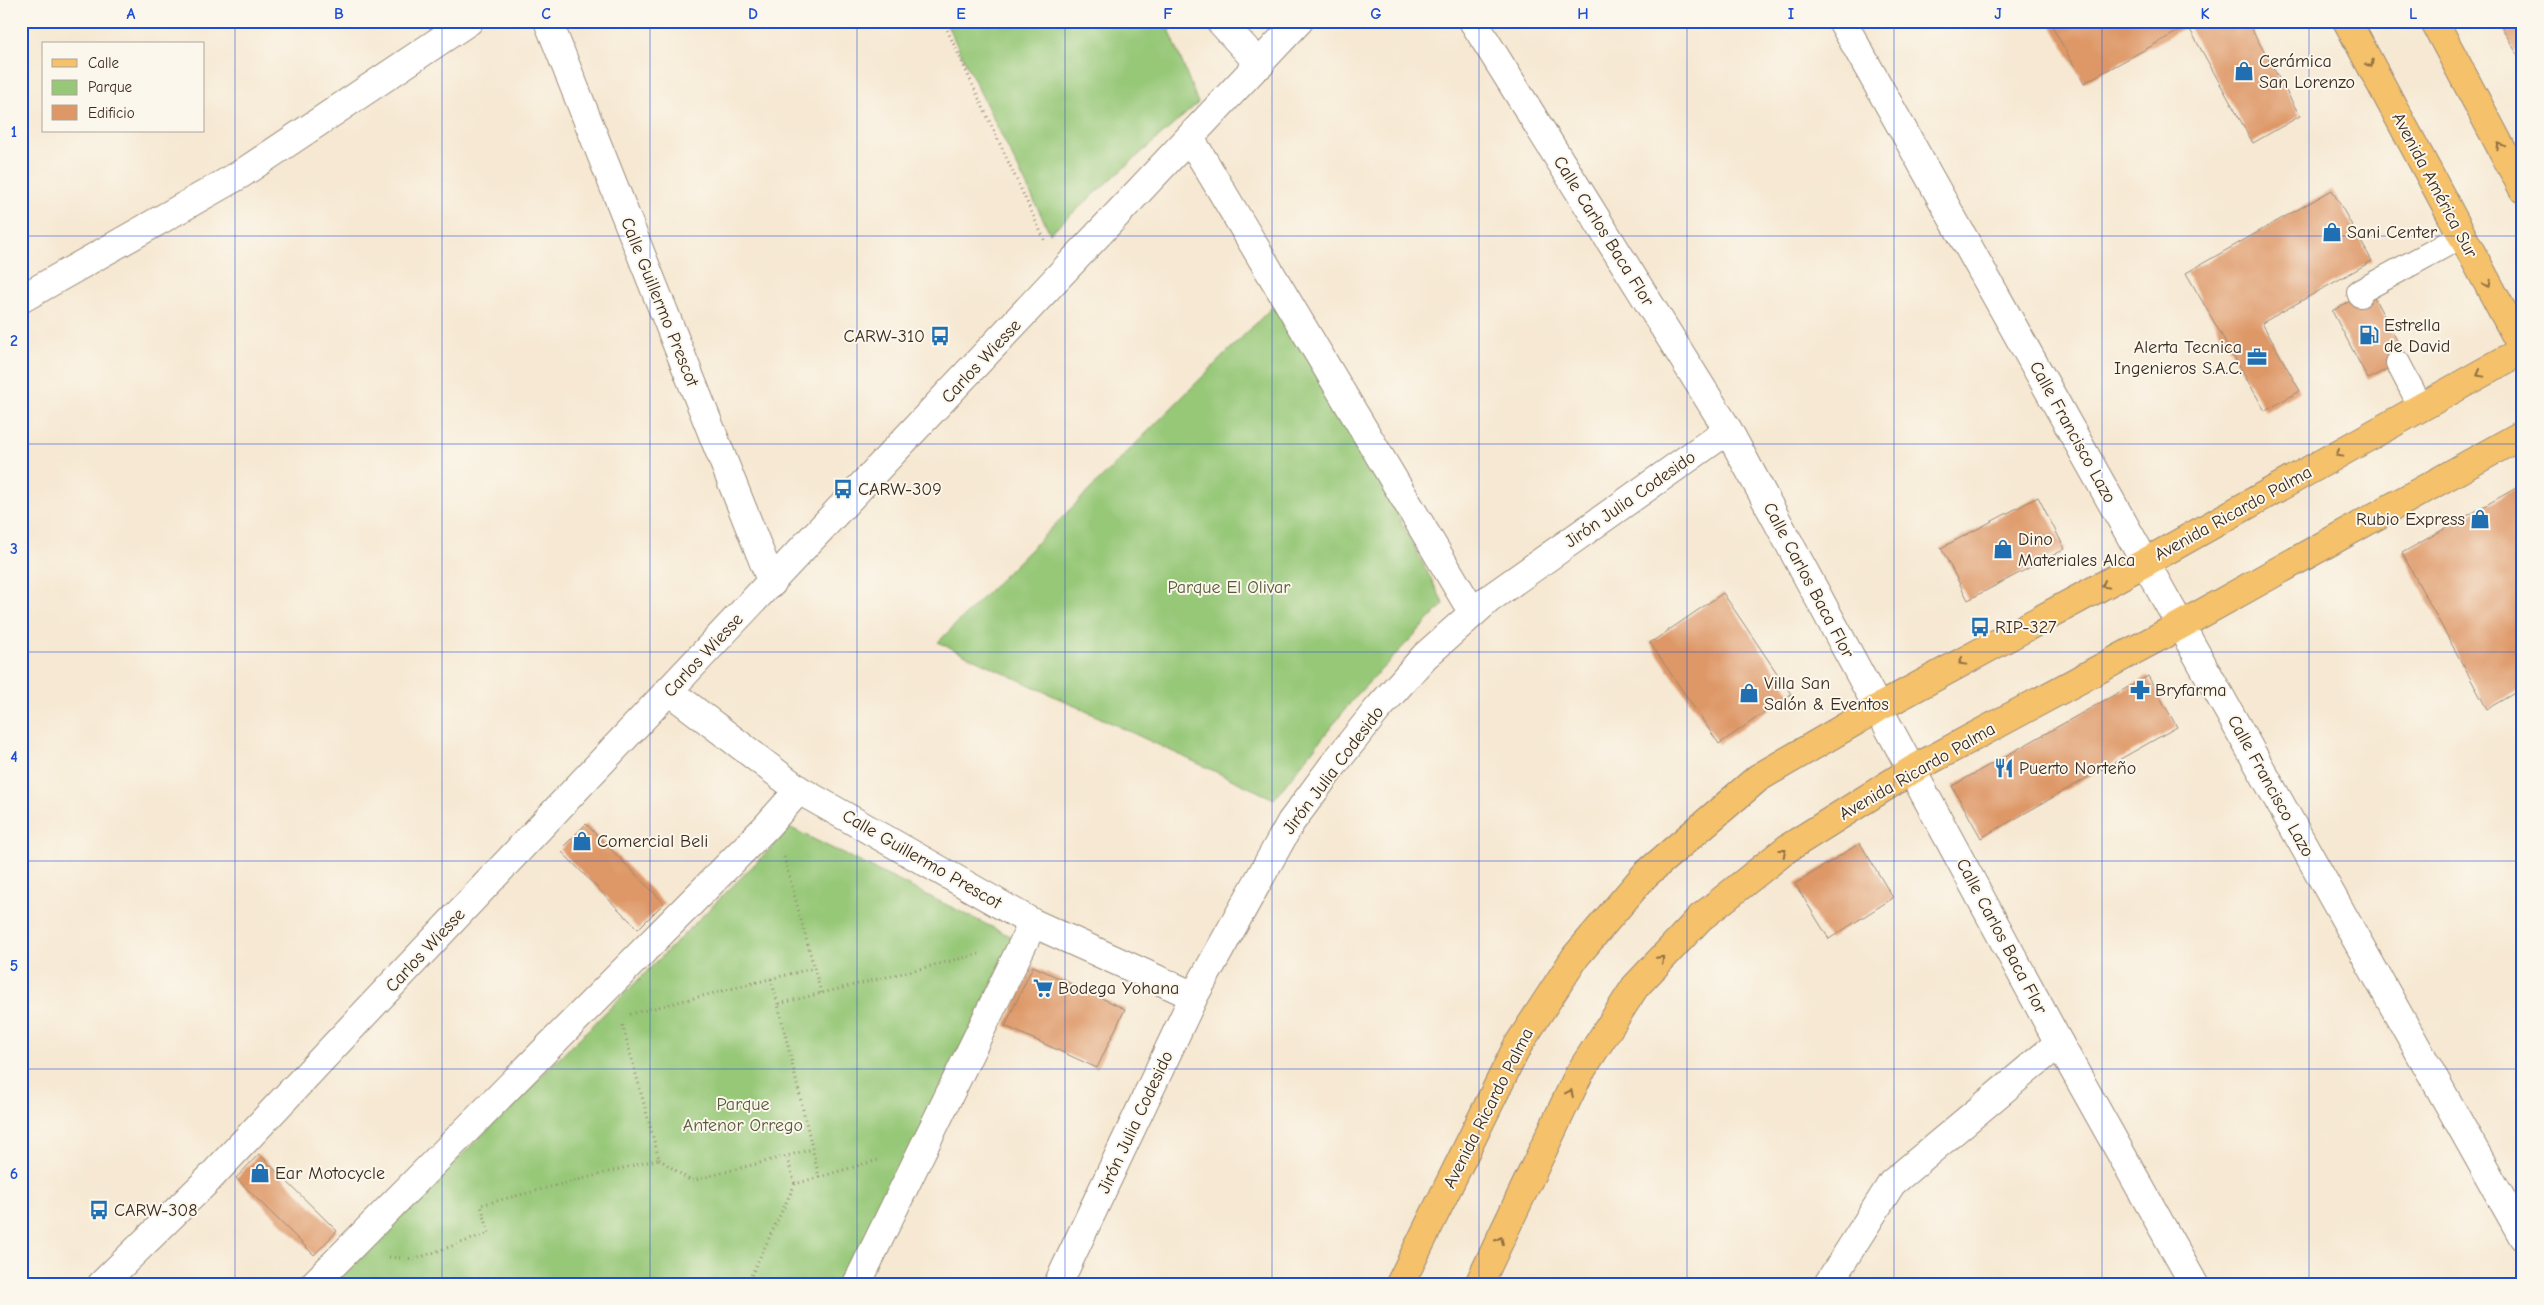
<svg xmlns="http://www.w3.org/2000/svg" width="2544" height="1305" font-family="'Comic Neue',sans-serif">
	<rect width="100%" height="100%" fill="#fbf7ec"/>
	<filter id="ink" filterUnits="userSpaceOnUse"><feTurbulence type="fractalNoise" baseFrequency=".02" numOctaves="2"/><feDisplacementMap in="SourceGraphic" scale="10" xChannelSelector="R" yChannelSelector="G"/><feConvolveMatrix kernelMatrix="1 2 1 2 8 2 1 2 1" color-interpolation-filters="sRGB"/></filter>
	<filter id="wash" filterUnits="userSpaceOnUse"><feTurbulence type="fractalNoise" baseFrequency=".0096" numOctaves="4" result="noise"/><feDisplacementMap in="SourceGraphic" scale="20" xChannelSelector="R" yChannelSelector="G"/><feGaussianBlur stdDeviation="1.12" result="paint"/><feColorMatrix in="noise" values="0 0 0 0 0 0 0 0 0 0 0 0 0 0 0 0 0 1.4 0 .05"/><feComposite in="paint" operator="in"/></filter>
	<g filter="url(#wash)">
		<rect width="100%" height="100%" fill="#f6e8d2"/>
		<g fill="#97c878" stroke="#69794b">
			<path d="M 945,21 L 1166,21 L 1198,103 L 1050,233 Z"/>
			<path d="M 1283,296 L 1444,604 L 1355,697 L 1274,799 L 938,642 Z"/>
			<path d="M 791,828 L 1014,938 L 848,1284 L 332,1284 Z"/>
		</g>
		<g id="blocks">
			<g fill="#de9766">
				<path d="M 2049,21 L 2247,21 L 2300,116 L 2253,143 L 2188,26 L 2084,83 Z"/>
				<path d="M 2499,21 L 2523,21 L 2523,64 L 2505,33 Z"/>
				<path d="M 2332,190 L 2372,261 L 2262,323 L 2300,391 L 2265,411 L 2186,273 Z"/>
				<path d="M 2370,290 L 2407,359 L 2368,379 L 2332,311 Z"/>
				<path d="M 2523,484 L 2523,688 L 2487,709 L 2402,553 Z"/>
				<path d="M 2038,497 L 2065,549 L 1968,600 L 1941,548 Z"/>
				<path d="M 1723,593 L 1791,694 L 1719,744 L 1650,643 Z"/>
				<path d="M 2148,676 L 2177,727 L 1981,838 L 1952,786 Z"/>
				<path d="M 586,824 L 664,903 L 638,929 L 560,850 Z"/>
				<path d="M 1860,843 L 1893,898 L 1829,939 L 1795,884 Z"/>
				<path d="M 1033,966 L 1125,1009 L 1097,1068 L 1005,1026 Z"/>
				<path d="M 259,1154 L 337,1231 L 314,1255 L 236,1178 Z"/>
			</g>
		</g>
	</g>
	<g filter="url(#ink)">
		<use href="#blocks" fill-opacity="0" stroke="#988978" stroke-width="1"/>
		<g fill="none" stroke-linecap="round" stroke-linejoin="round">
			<defs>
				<g id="lane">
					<path d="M 2360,295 L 2359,292 L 2462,236"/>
					<path d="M 2398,363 L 2421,407"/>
				</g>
				<g id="street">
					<path d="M 548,21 L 772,583"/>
					<path d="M 1220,21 L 1260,65"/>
					<path d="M 1473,21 L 1728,430 L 2059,1043 L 2194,1284"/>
					<path d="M 1842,21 L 2523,1237"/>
					<path d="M 1190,138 L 1473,613"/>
					<path d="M 21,299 L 241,174 L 469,21"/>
					<path d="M 669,691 L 799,790 L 1033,923 L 1194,996"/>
					<path d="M 102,1284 L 208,1180 L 1299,21"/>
					<path d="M 314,1284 L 766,827 L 799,790"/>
					<path d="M 857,1284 L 1033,923"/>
					<path d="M 1058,1284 L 1194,996 L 1291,822 L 1334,764 L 1377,710 L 1425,656 L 1489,599 L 1728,430"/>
					<path d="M 1828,1284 L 1892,1183 L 2059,1043"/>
				</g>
				<g id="primary">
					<path d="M 2347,21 L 2523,349"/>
					<path d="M 2434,21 L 2523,189"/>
					<path d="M 1400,1284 L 1518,1045 L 1576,956 L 1645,875 L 1758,778 L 1878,708 L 2146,562 L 2523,350"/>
					<path d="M 1479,1284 L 1579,1074 L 1635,987 L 1700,918 L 1788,848 L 1912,770 L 2181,625 L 2523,434"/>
				</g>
			</defs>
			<use href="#lane" stroke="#988978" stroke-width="26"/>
			<use href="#street" stroke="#988978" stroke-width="30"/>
			<use href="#primary" stroke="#988978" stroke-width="30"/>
			<g stroke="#988978" stroke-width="3" stroke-dasharray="1 4" stroke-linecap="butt">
				<path d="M 943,21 L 1045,241"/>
				<path d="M 586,26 L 596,21"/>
				<path d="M 784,857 L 821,993"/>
				<path d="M 771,979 L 778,1004"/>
				<path d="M 630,1014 L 814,968"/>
				<path d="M 787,1158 L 795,1184"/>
				<path d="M 659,1159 L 691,1181 L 813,1149"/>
				<path d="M 819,1177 L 878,1160"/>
				<path d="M 389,1257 L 415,1259 L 489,1233 L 481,1205 L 659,1159 L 622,1023"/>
				<path d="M 747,1284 L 795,1184 L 819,1177 L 778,1004 L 979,954"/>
			</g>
			<use href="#lane" stroke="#fff" stroke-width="24"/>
			<use href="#street" stroke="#fff" stroke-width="28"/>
			<use href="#primary" stroke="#f5c16b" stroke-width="28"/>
		</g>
		<defs><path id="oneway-chevron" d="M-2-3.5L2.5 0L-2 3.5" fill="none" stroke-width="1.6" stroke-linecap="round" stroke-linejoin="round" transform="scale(1.25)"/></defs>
		<g stroke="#8f6e41">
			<use href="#oneway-chevron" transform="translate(2370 64) rotate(62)"/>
			<use href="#oneway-chevron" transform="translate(2500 146) rotate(-118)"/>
			<use href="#oneway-chevron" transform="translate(2488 284) rotate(62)"/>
			<use href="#oneway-chevron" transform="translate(2480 374) rotate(151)"/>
			<use href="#oneway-chevron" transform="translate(2339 454) rotate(151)"/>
			<use href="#oneway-chevron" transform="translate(2105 585) rotate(151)"/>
			<use href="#oneway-chevron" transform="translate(1962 662) rotate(151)"/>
			<use href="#oneway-chevron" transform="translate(1783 852) rotate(-37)"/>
			<use href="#oneway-chevron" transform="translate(1661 959) rotate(-47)"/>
			<use href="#oneway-chevron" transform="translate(1570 1093) rotate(-65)"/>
			<use href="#oneway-chevron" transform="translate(1500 1240) rotate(-65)"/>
		</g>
	</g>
	<path fill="none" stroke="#1d4ed8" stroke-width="1" stroke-opacity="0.55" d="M 235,21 L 235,1284M 442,21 L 442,1284M 650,21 L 650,1284M 857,21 L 857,1284M 1065,21 L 1065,1284M 1272,21 L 1272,1284M 1479,21 L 1479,1284M 1687,21 L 1687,1284M 1894,21 L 1894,1284M 2102,21 L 2102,1284M 2309,21 L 2309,1284M 21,236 L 2523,236M 21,444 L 2523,444M 21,652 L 2523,652M 21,861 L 2523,861M 21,1069 L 2523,1069"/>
	<defs>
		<symbol id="shop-bare" viewBox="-9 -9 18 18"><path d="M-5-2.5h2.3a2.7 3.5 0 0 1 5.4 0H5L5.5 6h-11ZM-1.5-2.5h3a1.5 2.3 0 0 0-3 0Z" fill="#1f6fb2" stroke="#fbf7ec" stroke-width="2.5" paint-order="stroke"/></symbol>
		<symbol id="fuel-bare" viewBox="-9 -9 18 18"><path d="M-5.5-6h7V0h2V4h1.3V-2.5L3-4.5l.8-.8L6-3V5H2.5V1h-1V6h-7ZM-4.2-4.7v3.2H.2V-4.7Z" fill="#1f6fb2" stroke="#fbf7ec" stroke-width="2.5" paint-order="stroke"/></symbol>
		<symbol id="bus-bare" viewBox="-9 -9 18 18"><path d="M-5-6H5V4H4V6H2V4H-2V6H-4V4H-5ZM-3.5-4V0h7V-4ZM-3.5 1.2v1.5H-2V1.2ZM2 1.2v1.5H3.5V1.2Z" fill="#1f6fb2" stroke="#fbf7ec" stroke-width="2.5" paint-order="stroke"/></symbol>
		<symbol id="office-bare" viewBox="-9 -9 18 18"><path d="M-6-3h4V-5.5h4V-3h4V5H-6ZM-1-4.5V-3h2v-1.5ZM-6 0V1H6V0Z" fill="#1f6fb2" stroke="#fbf7ec" stroke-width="2.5" paint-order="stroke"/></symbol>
		<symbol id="pharmacy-bare" viewBox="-9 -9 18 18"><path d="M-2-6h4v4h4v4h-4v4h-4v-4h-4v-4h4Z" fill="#1f6fb2" stroke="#fbf7ec" stroke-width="2.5" paint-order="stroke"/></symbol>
		<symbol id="restaurant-bare" viewBox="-9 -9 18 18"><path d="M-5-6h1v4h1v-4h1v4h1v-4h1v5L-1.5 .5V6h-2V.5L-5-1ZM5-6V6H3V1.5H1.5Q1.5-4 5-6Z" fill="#1f6fb2" stroke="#fbf7ec" stroke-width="2.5" paint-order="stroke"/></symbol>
		<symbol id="supermarket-bare" viewBox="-9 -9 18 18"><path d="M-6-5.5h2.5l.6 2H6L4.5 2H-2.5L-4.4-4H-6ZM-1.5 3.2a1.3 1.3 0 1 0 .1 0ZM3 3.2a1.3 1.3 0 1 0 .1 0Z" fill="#1f6fb2" stroke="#fbf7ec" stroke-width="2.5" paint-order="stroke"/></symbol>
	</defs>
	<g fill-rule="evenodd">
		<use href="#shop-bare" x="2230" y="57" width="28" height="28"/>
		<use href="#shop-bare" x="2318" y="218" width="28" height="28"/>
		<use href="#fuel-bare" x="2355" y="321" width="28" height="28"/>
		<use href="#bus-bare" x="926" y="322" width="28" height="28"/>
		<use href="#office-bare" x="2243" y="343" width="28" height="28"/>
		<use href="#bus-bare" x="829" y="475" width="28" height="28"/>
		<use href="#shop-bare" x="2466" y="505" width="28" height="28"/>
		<use href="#shop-bare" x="1989" y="535" width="28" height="28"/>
		<use href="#bus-bare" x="1966" y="613" width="28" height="28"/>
		<use href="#pharmacy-bare" x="2126" y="676" width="28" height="28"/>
		<use href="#shop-bare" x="1735" y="679" width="28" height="28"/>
		<use href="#restaurant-bare" x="1990" y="754" width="28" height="28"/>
		<use href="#shop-bare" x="568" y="827" width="28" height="28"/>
		<use href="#supermarket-bare" x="1029" y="974" width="28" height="28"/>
		<use href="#shop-bare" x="246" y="1159" width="28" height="28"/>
		<use href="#bus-bare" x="85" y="1196" width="28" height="28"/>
	</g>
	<g text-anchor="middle" stroke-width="4" stroke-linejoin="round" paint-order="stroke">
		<g font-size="18" fill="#3b2a1e" stroke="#fbf7ec" text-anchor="start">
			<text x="2259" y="67">Cerámica<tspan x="2259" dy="21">San Lorenzo</tspan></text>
			<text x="2347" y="238">Sani Center</text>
			<text x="2384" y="331">Estrella<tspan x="2384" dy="21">de David</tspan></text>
			<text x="925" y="342" text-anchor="end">CARW-310</text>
			<text x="2242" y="353" text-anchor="end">Alerta Tecnica<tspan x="2242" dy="21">Ingenieros S.A.C.</tspan></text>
			<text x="858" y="495">CARW-309</text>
			<text x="2465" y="525" text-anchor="end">Rubio Express</text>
			<text x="2018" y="545">Dino<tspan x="2018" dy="21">Materiales Alca</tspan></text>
			<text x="1995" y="633">RIP-327</text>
			<text x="1764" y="689">Villa San<tspan x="1764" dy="21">Salón &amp; Eventos</tspan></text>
			<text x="2155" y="696">Bryfarma</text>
			<text x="2019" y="774">Puerto Norteño</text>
			<text x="597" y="847">Comercial Beli</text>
			<text x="1058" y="994">Bodega Yohana</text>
			<text x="275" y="1179">Ear Motocycle</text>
			<text x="114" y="1216">CARW-308</text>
		</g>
		<g font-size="18" fill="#3b2a1e" stroke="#fbf7ec">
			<text transform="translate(2435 185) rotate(62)" y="6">Avenida América Sur</text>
			<text transform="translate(1604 231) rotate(58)" y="6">Calle Carlos Baca Flor</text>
			<text transform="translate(660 302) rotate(68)" y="6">Calle Guillermo Prescot</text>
			<text transform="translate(981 361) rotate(-47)" y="6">Carlos Wiesse</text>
			<text transform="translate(2073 432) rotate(61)" y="6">Calle Francisco Lazo</text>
			<text transform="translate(1630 499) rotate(-35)" y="6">Jirón Julia Codesido</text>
			<text transform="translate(2233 513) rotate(-29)" y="6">Avenida Ricardo Palma</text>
			<text transform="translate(1809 580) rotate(62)" y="6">Calle Carlos Baca Flor</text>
			<text transform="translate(703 655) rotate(-47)" y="6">Carlos Wiesse</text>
			<text transform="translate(1333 770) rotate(-53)" y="6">Jirón Julia Codesido</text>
			<text transform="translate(1917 771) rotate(-30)" y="6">Avenida Ricardo Palma</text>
			<text transform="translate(2271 786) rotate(61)" y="6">Calle Francisco Lazo</text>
			<text transform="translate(922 859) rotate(30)" y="6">Calle Guillermo Prescot</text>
			<text transform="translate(2002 936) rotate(62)" y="6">Calle Carlos Baca Flor</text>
			<text transform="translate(425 950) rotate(-47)" y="6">Carlos Wiesse</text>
			<text transform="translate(1488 1108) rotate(-63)" y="6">Avenida Ricardo Palma</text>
			<text transform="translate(1135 1122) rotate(-65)" y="6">Jirón Julia Codesido</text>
		</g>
		<g font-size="18" fill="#575939" stroke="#fbf7ec">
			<text x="1229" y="593">Parque El Olivar</text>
			<text x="743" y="1110">Parque<tspan x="743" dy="21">Antenor Orrego</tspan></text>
		</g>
	</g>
	<rect width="2544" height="1305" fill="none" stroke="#fbf7ec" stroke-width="55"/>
	<rect x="42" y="42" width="162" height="90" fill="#fbf7ec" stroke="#aea59a"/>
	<rect x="52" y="59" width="25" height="8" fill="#f5c16b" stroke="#aea59a"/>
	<text x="88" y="68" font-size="15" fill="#3b2a1e">Calle</text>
	<rect x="52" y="80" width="25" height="15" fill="#97c878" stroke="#aea59a"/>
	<text x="88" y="92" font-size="15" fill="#3b2a1e">Parque</text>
	<rect x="52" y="105" width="25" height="15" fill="#de9766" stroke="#aea59a"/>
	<text x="88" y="118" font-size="15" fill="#3b2a1e">Edificio</text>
	<rect x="28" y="28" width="2488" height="1250" fill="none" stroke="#1d4ed8" stroke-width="2"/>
	<g font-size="16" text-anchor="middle" font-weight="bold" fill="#1d4ed8">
		<text x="131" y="19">A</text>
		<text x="339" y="19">B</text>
		<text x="546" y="19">C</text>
		<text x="753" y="19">D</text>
		<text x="961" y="19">E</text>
		<text x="1168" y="19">F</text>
		<text x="1376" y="19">G</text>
		<text x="1583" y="19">H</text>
		<text x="1791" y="19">I</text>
		<text x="1998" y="19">J</text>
		<text x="2205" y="19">K</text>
		<text x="2413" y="19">L</text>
		<text x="14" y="137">1</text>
		<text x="14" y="346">2</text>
		<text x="14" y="554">3</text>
		<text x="14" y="762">4</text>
		<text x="14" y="971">5</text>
		<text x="14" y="1179">6</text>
	</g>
</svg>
